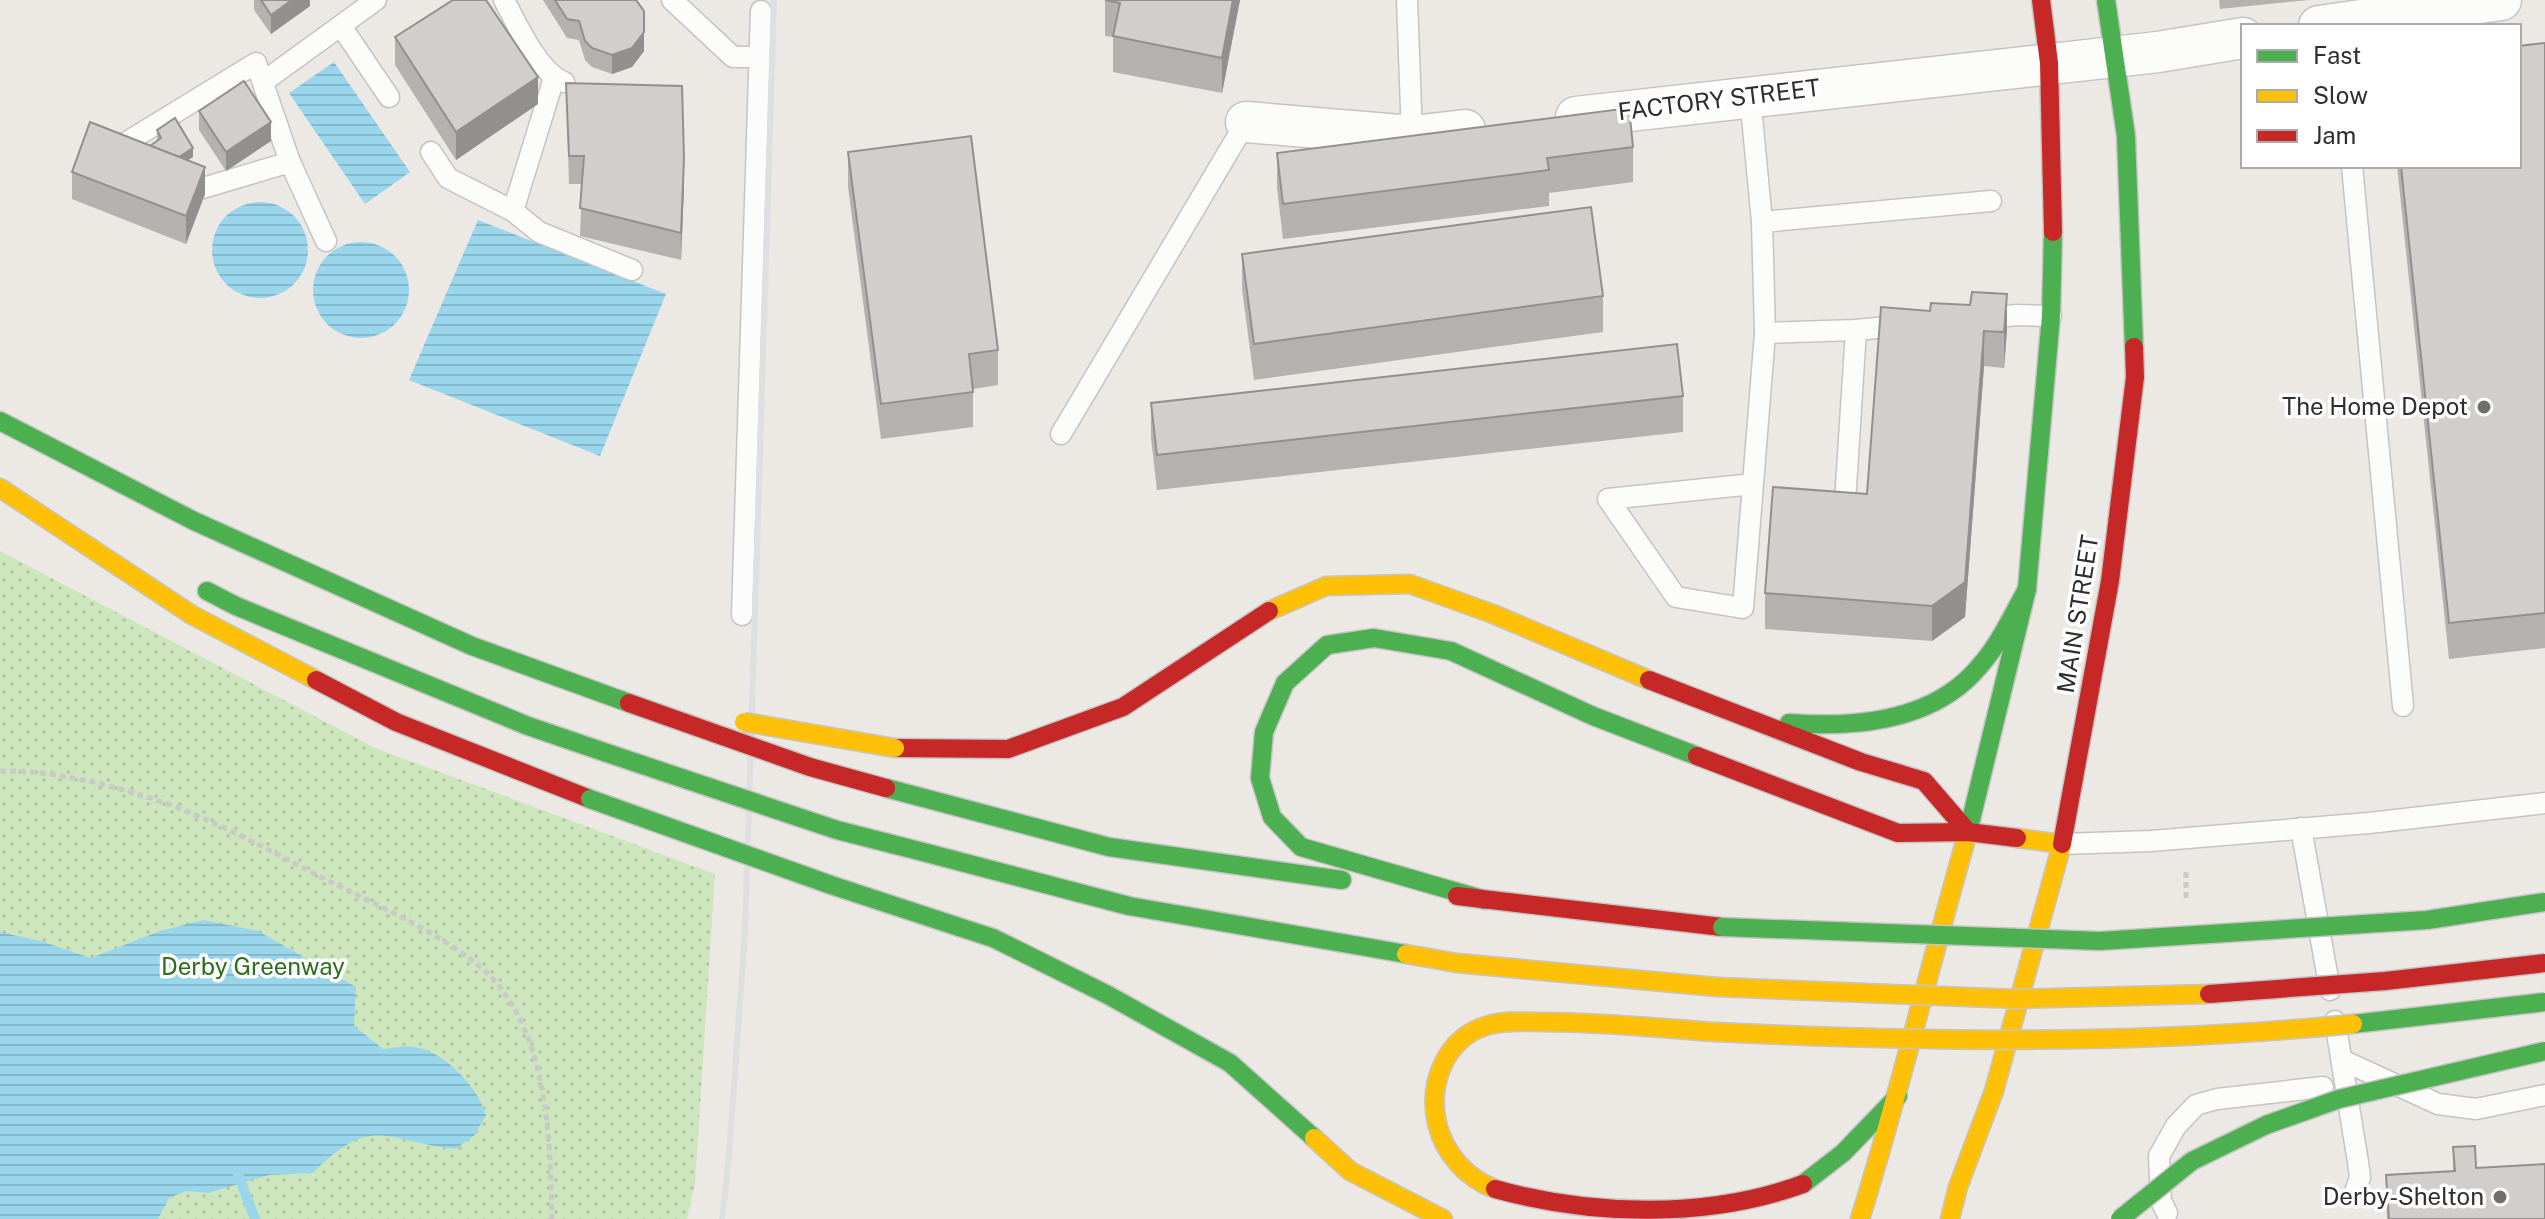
<svg xmlns="http://www.w3.org/2000/svg" width="2545" height="1219" font-family="'Public Sans',sans-serif">
	<defs>
		<pattern id="green-dots" width="8" height="8" patternUnits="userSpaceOnUse" patternTransform="scale(2)"><rect width="8" height="8" fill="#cee6be"/><path d="M2 2h.1M6 6h.1" fill="none" stroke="#b1c6a4" stroke-width="1.8" stroke-linecap="round"/></pattern>
		<pattern id="water-rules" width="6" height="5" patternUnits="userSpaceOnUse" patternTransform="scale(2)"><rect width="6" height="5" fill="#99d6ec"/><path d="M0 2.5h6" fill="none" stroke="#84b8cb"/></pattern>
	</defs>
	<rect width="100%" height="100%" fill="#ece8e4"/>
	<path fill="url(#green-dots)" d="M 0,551 L 375,748 L 715,874 L 695,1184 L 687,1219 L 0,1219 Z"/>
	<g fill="url(#water-rules)">
		<path d="M 334,62 L 410,172 L 365,204 L 289,93 Z"/>
		<circle cx="260" cy="250" r="48"/>
		<path d="M 478,220 L 666,294 L 600,456 L 409,380 Z"/>
		<circle cx="361" cy="290" r="48"/>
		<path d="M 203,920 L 258,931 L 356,987 L 354,1026 L 383,1049 C 393,1048 406,1045 415,1047 C 445,1052 478,1087 486,1115 L 474,1136 L 455,1149 C 385,1141 372,1113 313,1173 L 269,1175 L 208,1193 L 186,1191 L 169,1198 L 158,1219 L 0,1219 L 0,932 L 44,942 L 91,958 L 160,931 Z"/>
	</g>
	<g fill="none" stroke-linecap="round" stroke-linejoin="round">
		<path stroke="#99d6ec" stroke-width="10" d="M 237,1172 L 255,1219"/>
		<defs>
			<g id="lane">
				<path d="M 504,0 C 517,24 538,72 564,82"/>
				<path d="M 672,0 L 733,57 L 759,57"/>
				<path d="M 1407,0 L 1412,136"/>
				<path d="M 341,26 L 389,97"/>
				<path d="M 263,82 L 376,0"/>
				<path d="M 1750,96 L 1762,222 L 1765,333"/>
				<path d="M 122,145 L 256,63 L 290,162 L 326,241"/>
				<path d="M 431,152 L 448,178 L 513,211 L 539,232 L 632,270"/>
				<path d="M 2352,166 L 2403,706"/>
				<path d="M 203,188 L 290,162"/>
				<path d="M 513,211 L 554,78"/>
				<path d="M 1762,222 L 1991,201"/>
				<path d="M 1979,319 L 2017,315 L 2051,316"/>
				<path d="M 1061,434 L 1246,122"/>
				<path d="M 1753,484 L 1743,608 L 1676,597 L 1608,499 L 1753,484 L 1765,333 L 1856,330 L 1907,325"/>
				<path d="M 1844,518 L 1856,330"/>
				<path d="M 742,615 L 761,11"/>
				<path d="M 2301,828 L 2330,990"/>
				<path d="M 2062,844 L 2151,841 L 2369,823 L 2545,803"/>
				<path d="M 2335,1021 L 2358,1162 L 2360,1177 L 2354,1195"/>
				<path d="M 2342,1060 L 2438,1104 L 2476,1109 L 2545,1095"/>
				<path d="M 2167,1213 L 2161,1201 L 2159,1156 L 2176,1126 L 2196,1105 L 2217,1099 L 2323,1087"/>
			</g>
			<g id="street">
				<path d="M 2319,26 L 2501,0"/>
				<path d="M 1576,117 L 2158,52 L 2243,38"/>
				<path d="M 1246,122 L 1412,136 L 1465,130"/>
			</g>
			<g id="fast">
				<path d="M 2106,0 L 2126,136 L 2134,347"/>
				<path d="M 0,421 L 194,521 L 472,646 L 629,703"/>
				<path d="M 207,591 L 236,606 L 528,726 L 607,753"/>
				<path d="M 1789,723 C 1855,728 1932,722 1978,668 C 1999,645 2012,616 2027,589"/>
				<path d="M 886,788 L 1109,847 L 1342,880"/>
				<path d="M 1968,832 L 2027,589 L 2051,316 L 2053,232"/>
				<path d="M 927,853 L 1129,906 L 1406,954"/>
				<path d="M 1485,900 L 1301,847 L 1272,817 L 1260,778 L 1264,732 L 1285,683 L 1327,645 L 1374,638 L 1451,651 L 1593,716 L 1697,756"/>
				<path d="M 959,927 L 993,938 L 1108,995 L 1230,1063 L 1314,1138"/>
				<path d="M 1803,1184 L 1843,1153 L 1898,1096"/>
			</g>
			<g id="slow">
				<path d="M 0,488 L 192,615 L 316,680"/>
				<path d="M 1269,611 L 1326,586 L 1410,584 L 1493,614 L 1649,680"/>
				<path d="M 1406,954 L 1457,963 L 1717,987"/>
				<path d="M 1314,1138 L 1350,1171 L 1443,1219"/>
				<path d="M 1495,1189 C 1466,1178 1444,1153 1437,1123 C 1428,1082 1446,1037 1489,1025 C 1506,1020 1525,1022 1544,1022 C 1601,1022 1658,1028 1715,1032"/>
				<path d="M 1860,1219 C 1900,1091 1931,961 1968,832"/>
				<path d="M 1950,1219 L 1958,1187 L 1994,1091 L 2062,844 L 2017,838"/>
			</g>
			<g id="jam">
				<path d="M 2041,0 L 2049,63 L 2053,232"/>
				<path d="M 316,680 L 396,722 L 590,799"/>
				<path d="M 1649,680 L 1861,762 L 1924,781 L 1968,832"/>
				<path d="M 895,748 L 1008,749 L 1123,707 L 1269,611"/>
				<path d="M 1697,756 L 1898,833 L 1968,832 L 2017,838"/>
				<path d="M 2062,844 L 2110,581 L 2135,377 L 2134,347"/>
				<path d="M 1457,896 L 1722,927"/>
				<path d="M 1495,1189 C 1593,1216 1708,1219 1803,1184"/>
			</g>
		</defs>
		<use href="#lane" stroke="#c5c4c5" stroke-width="23"/>
		<use href="#street" stroke="#c5c4c5" stroke-width="43"/>
		<use href="#fast" stroke="#c6c5c4" stroke-width="21"/>
		<use href="#slow" stroke="#c6c5c4" stroke-width="21"/>
		<use href="#jam" stroke="#c6c5c4" stroke-width="21"/>
		<g stroke="#c9c9c8" stroke-width="5" stroke-dasharray="6 4" stroke-linecap="butt">
			<path d="M 0,771 C 45,770 94,781 137,794 C 203,813 264,848 325,879 C 376,905 470,945 503,991 C 549,1055 550,1143 552,1219"/>
			<path d="M 2186,872 L 2186,898"/>
		</g>
		<use href="#lane" stroke="#fcfcfb" stroke-width="20"/>
		<use href="#street" stroke="#fcfcfb" stroke-width="40"/>
		<use href="#fast" stroke="#4caf50" stroke-width="18"/>
		<use href="#slow" stroke="#ffc107" stroke-width="18"/>
		<use href="#jam" stroke="#c62828" stroke-width="18"/>
		<path stroke="#dfdfe1" stroke-width="6" d="M 722,1219 L 729,1156 L 745,933 L 774,0"/>
		<defs>
			<g id="fast-bridge">
				<path d="M 607,753 L 837,830 L 927,853"/>
				<path d="M 590,799 L 831,885 L 959,927"/>
				<path d="M 1722,927 L 2100,941 L 2427,920 L 2545,902"/>
				<path d="M 2353,1024 L 2545,1002"/>
				<path d="M 2120,1219 L 2192,1161 L 2266,1125 L 2339,1099 L 2545,1051"/>
			</g>
			<g id="slow-bridge">
				<path d="M 744,722 L 895,748"/>
				<path d="M 1717,987 L 2017,999 L 2209,994"/>
				<path d="M 1715,1032 C 1927,1042 2141,1045 2353,1024"/>
			</g>
			<g id="jam-bridge">
				<path d="M 629,703 L 810,767 L 886,788"/>
				<path d="M 2209,994 L 2385,981 L 2545,963"/>
			</g>
		</defs>
		<use href="#fast-bridge" stroke="#c6c5c4" stroke-width="21" stroke-linecap="butt"/>
		<use href="#slow-bridge" stroke="#c6c5c4" stroke-width="21" stroke-linecap="butt"/>
		<use href="#jam-bridge" stroke="#c6c5c4" stroke-width="21" stroke-linecap="butt"/>
		<use href="#fast-bridge" stroke="#4caf50" stroke-width="18"/>
		<use href="#slow-bridge" stroke="#ffc107" stroke-width="18"/>
		<use href="#jam-bridge" stroke="#c62828" stroke-width="18"/>
	</g>
	<g fill="#b4b1af">
		<path d="M 254,0 L 310,0 L 310,6 L 271,34 L 254,10 Z"/>
		<path d="M 543,0 L 636,0 L 644,11 L 644,51 L 632,67 L 612,74 L 592,67 L 585,60 L 579,40 L 567,38 Z"/>
		<path d="M 1105,0 L 1240,0 L 1222,93 L 1113,72 L 1113,37 L 1105,36 Z"/>
		<path d="M 2219,0 L 2309,0 L 2220,9 Z"/>
		<path d="M 395,37 L 538,104 L 456,160 L 395,65 Z"/>
		<path d="M 2545,43 L 2545,648 L 2449,659 L 2397,166 L 2519,166 Z"/>
		<path d="M 566,83 L 684,186 L 681,260 L 580,236 L 582,184 L 569,184 Z"/>
		<path d="M 199,111 L 271,141 L 226,171 L 199,130 Z"/>
		<path d="M 157,130 L 193,157 L 188,160 L 205,194 L 186,244 L 72,199 L 72,172 L 150,146 L 157,141 Z"/>
		<path d="M 1633,147 L 1633,182 L 1549,193 L 1549,206 L 1283,239 L 1277,188 L 1277,153 Z"/>
		<path d="M 848,152 L 998,350 L 998,385 L 973,389 L 973,427 L 881,439 L 848,187 Z"/>
		<path d="M 1242,254 L 1603,296 L 1603,332 L 1254,380 L 1242,289 Z"/>
		<path d="M 1930,311 L 2007,330 L 2004,368 L 1984,366 L 1965,617 L 1932,641 L 1765,629 L 1765,593 L 1867,494 Z"/>
		<path d="M 1683,396 L 1683,432 L 1157,490 L 1151,438 L 1151,403 Z"/>
		<path d="M 2453,1147 L 2476,1168 L 2545,1219 L 2387,1219 L 2386,1175 L 2453,1171 Z"/>
	</g>
	<g fill="#92908e">
		<path d="M 292,0 L 310,0 L 310,6 L 271,34 L 271,15 Z"/>
		<path d="M 1233,0 L 1240,0 L 1222,93 L 1222,58 Z"/>
		<path d="M 644,32 L 644,51 L 632,67 L 612,74 L 612,55 Z"/>
		<path d="M 538,77 L 538,104 L 456,160 L 456,132 Z"/>
		<path d="M 271,122 L 271,141 L 226,171 L 226,152 Z"/>
		<path d="M 193,148 L 193,157 L 162,177 L 162,167 Z"/>
		<path d="M 684,158 L 684,186 L 681,260 L 681,233 Z"/>
		<path d="M 205,167 L 205,194 L 186,244 L 186,216 Z"/>
		<path d="M 2007,294 L 2007,330 L 2004,368 L 2004,332 Z"/>
		<path d="M 1984,331 L 1984,366 L 1965,617 L 1932,641 L 1932,606 Z"/>
	</g>
	<g fill="#d1cecb" stroke="#92908e" stroke-width="2">
		<path d="M 261,0 L 292,0 L 271,15 Z"/>
		<path d="M 453,0 L 486,0 L 538,77 L 456,132 L 395,37 Z"/>
		<path d="M 555,0 L 636,0 L 644,11 L 644,32 L 632,48 L 612,55 L 592,48 L 585,41 L 579,21 L 567,19 Z"/>
		<path d="M 1105,0 L 1233,0 L 1222,58 L 1113,36 L 1120,3 Z"/>
		<path d="M 2545,43 L 2545,613 L 2449,623 L 2401,166 L 2519,166 L 2519,46 Z"/>
		<path d="M 244,81 L 271,122 L 226,152 L 199,111 Z"/>
		<path d="M 566,83 L 682,86 L 684,158 L 681,233 L 580,208 L 584,156 L 569,156 Z"/>
		<path d="M 1629,108 L 1633,147 L 1547,158 L 1549,170 L 1283,204 L 1277,153 Z"/>
		<path d="M 175,118 L 193,148 L 179,157 L 150,146 L 161,138 L 157,130 Z"/>
		<path d="M 90,122 L 205,167 L 186,216 L 72,172 Z"/>
		<path d="M 971,136 L 998,350 L 969,354 L 973,392 L 881,404 L 848,152 Z"/>
		<path d="M 1591,207 L 1603,296 L 1254,344 L 1242,254 Z"/>
		<path d="M 1972,292 L 2007,294 L 2004,332 L 1984,331 L 1965,582 L 1932,606 L 1765,593 L 1773,487 L 1867,494 L 1881,307 L 1930,311 L 1931,303 L 1970,305 Z"/>
		<path d="M 1677,344 L 1683,396 L 1157,455 L 1151,403 Z"/>
		<path d="M 2475,1146 L 2476,1168 L 2545,1164 L 2545,1219 L 2389,1219 L 2386,1175 L 2455,1171 L 2453,1147 Z"/>
	</g>
	<g fill="#706f6e" stroke="#fff" stroke-width="3">
		<circle cx="2484" cy="407" r="8"/>
		<circle cx="2500" cy="1197" r="8"/>
	</g>
	<g text-anchor="middle" stroke-width="7" stroke-linejoin="round" paint-order="stroke">
		<g font-size="24" fill="#2e2e2e" stroke="#fff">
			<text transform="translate(1719 100) rotate(-7)" y="8">FACTORY STREET</text>
			<text transform="translate(2078 614) rotate(-81)" y="8">MAIN STREET</text>
		</g>
		<g font-size="24" fill="#2e2e2e" stroke="#fff" text-anchor="end">
			<text x="2468" y="415">The Home Depot</text>
			<text x="2484" y="1205">Derby-Shelton</text>
		</g>
		<g font-size="24" fill="#2c6e1b" stroke="#fff">
			<text x="253" y="975">Derby Greenway</text>
		</g>
	</g>
	<rect x="2241" y="24" width="280" height="144" fill="#ffffff" stroke="#ababab" stroke-width="2"/>
	<rect x="2257" y="50" width="40" height="12" fill="#4caf50" stroke="#ababab" stroke-width="2"/>
	<text x="2313" y="64" font-size="24" fill="#2e2e2e">Fast</text>
	<rect x="2257" y="90" width="40" height="12" fill="#ffc107" stroke="#ababab" stroke-width="2"/>
	<text x="2313" y="104" font-size="24" fill="#2e2e2e">Slow</text>
	<rect x="2257" y="130" width="40" height="12" fill="#c62828" stroke="#ababab" stroke-width="2"/>
	<text x="2313" y="144" font-size="24" fill="#2e2e2e">Jam</text>
</svg>
